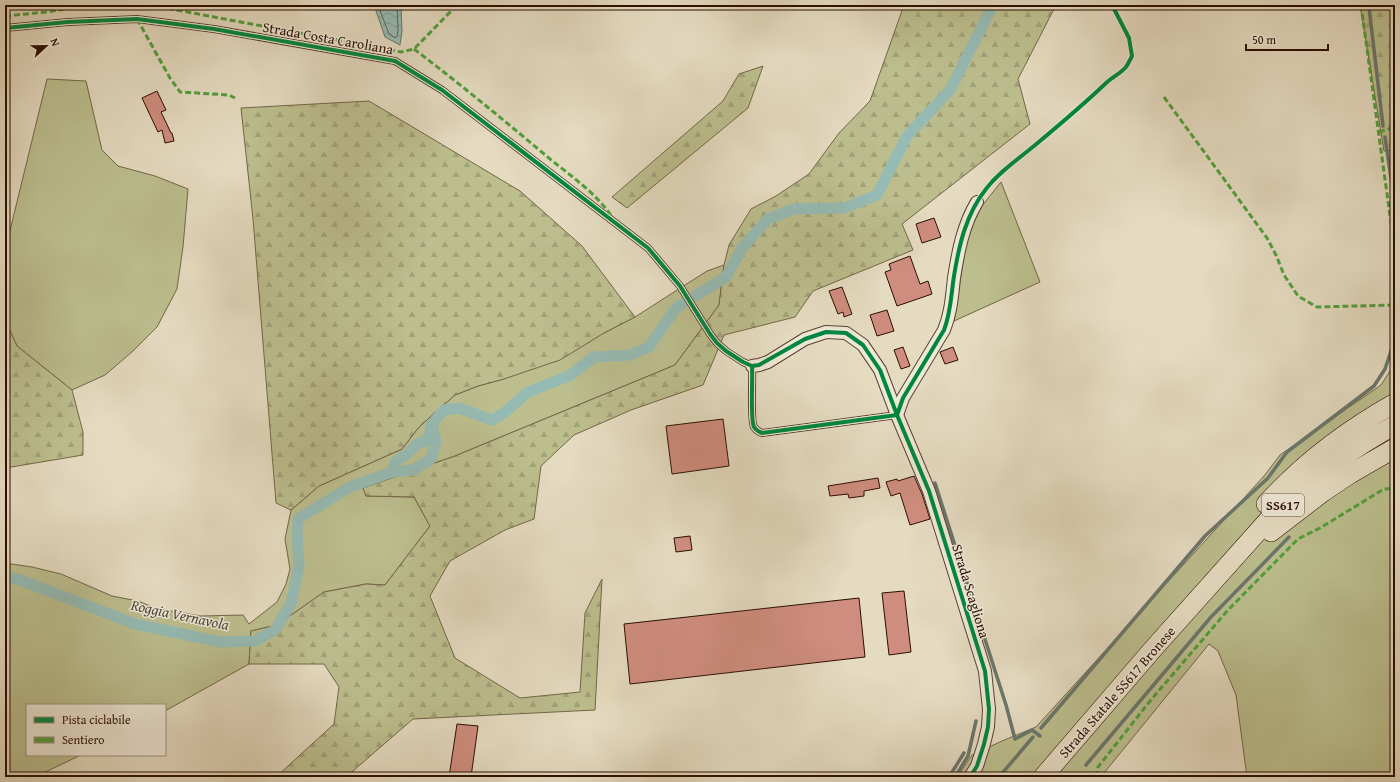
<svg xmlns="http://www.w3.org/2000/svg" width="1400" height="782" font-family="'Gentium Book Plus',serif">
	<defs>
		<pattern id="forest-firs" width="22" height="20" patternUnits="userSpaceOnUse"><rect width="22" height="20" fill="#bcbe8e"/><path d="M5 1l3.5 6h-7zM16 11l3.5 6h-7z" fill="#a2a279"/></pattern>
		<pattern id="water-waves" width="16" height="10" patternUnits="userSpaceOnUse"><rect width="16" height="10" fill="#96bbb4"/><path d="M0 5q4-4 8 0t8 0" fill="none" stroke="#81a099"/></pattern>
	</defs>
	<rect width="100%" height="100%" fill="#e5dbc1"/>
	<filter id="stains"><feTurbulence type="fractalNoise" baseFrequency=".005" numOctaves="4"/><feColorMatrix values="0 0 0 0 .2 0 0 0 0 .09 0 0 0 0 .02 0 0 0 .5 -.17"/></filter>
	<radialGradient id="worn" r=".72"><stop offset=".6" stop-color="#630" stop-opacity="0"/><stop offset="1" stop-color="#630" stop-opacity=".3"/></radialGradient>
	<g fill="#bcbe8e" stroke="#746647">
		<path d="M 1395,15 L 1395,129 L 1391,87 Z"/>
		<path d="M 47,79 L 86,81 L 102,150 L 118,166 L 155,176 L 188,189 L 183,247 L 177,289 L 157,327 L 132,352 L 105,375 L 72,390 L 17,346 L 5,320 L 5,251 Z"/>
		<path d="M 1001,182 L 1040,282 L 954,321 L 966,243 L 974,216 Z"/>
		<path d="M 724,265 L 719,305 L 675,365 L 455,456 L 363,488 L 366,496 L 414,497 L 430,526 L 385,585 L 366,584 L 324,592 L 277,625 L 251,631 L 249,664 L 165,711 L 165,705 L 27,705 L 27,755 L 81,755 L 35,777 L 5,777 L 5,563 L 32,567 L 61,574 L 112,596 L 138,601 L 155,608 L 201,616 L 243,615 L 249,624 L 277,602 L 286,584 L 290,569 L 285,539 L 291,510 L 319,486 L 402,449 L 419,427 L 455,395 L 478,386 L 504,379 L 604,333 L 635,317 L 707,271 Z"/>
		<path d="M 1395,366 L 1395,777 L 1247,777 L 1236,695 L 1218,651 L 1209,644 L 1104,773 L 1103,777 L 957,777 L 972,755 L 1002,741 L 1036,727 L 1264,476 L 1280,455 L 1381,385 L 1392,368 Z"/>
	</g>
	<g fill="url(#forest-firs)" stroke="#746647">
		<path d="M 904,5 L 1056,5 L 1018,79 L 1030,124 L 902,224 L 913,250 L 813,291 L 795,317 L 724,335 L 703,385 L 631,410 L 574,435 L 541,466 L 534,519 L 505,530 L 450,561 L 430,596 L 455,658 L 520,698 L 580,692 L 585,613 L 602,579 L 595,710 L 413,719 L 346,777 L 276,777 L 334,724 L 339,687 L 324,664 L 249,664 L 251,631 L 277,625 L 324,592 L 366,584 L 385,585 L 430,526 L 414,497 L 366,496 L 363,488 L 455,456 L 675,365 L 719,305 L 724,265 L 729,245 L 751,209 L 776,196 L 809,174 L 839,133 L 870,101 Z"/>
		<path d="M 1360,5 L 1395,5 L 1391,87 L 1395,129 L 1395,150 L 1384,151 Z"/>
		<path d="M 763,66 L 748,108 L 627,208 L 612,197 L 723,101 L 739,74 Z"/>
		<path d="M 369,101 L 520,191 L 582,246 L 635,317 L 604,333 L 560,360 L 504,379 L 478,386 L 455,395 L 419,427 L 402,449 L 319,486 L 291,510 L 276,503 L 253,219 L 241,108 Z"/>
		<path d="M 5,320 L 17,346 L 72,390 L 83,432 L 83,455 L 5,468 Z"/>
	</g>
	<path fill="url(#water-waves)" stroke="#6b766c" d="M 374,5 L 401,5 L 402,31 L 400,45 L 385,37 Z"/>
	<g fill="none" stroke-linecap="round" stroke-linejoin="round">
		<path stroke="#60645a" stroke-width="1" d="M 378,5 L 389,34 L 395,38 L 397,36 L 398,30 L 397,5"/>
		<g stroke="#6b766c" stroke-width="3.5">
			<path d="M 1383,126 L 1369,7 L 1384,5"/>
			<path d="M 1385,137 L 1395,206"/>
			<path d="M 935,483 L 1006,705 L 1015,739 L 1032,730 L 1040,736"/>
			<path d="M 1041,728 L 1205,536 L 1268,478 L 1287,452 L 1374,386 L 1385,369 L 1395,339"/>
			<path d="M 1086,765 L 1211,617 L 1289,537"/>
			<path d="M 1083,774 L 1084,777"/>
			<path d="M 949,777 L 964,753"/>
			<path d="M 955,777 L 968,756 L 976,721"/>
			<path d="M 999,777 L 1033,737"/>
		</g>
		<g stroke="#96bbb4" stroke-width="11">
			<path d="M 392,472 L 396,461 L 407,454 L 417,444 L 428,440 L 431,426"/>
			<path d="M 5,577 L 20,580 L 135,624 L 220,642 L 255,641 L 275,630 L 291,604 L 299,566 L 297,534 L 298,519 L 350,487 L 392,472 L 413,470 L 431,459 L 436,441 L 432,424 L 444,410 L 459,408 L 492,420 L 505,412 L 528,392 L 569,376 L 594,357 L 630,355 L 649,347 L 676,308 L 726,277 L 742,248 L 768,219 L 794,209 L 844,208 L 877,195 L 907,136 L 950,90 L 993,5"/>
		</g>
	</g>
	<g fill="#cf8d7f" stroke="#2b0e00">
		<path d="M 157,91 L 166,110 L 161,112 L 171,133 L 172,133 L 174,141 L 165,143 L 162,130 L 158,132 L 142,98 Z"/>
		<path d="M 934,218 L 941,237 L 922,243 L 916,224 Z"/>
		<path d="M 910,256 L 920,284 L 928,281 L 932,294 L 897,306 L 885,272 L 891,270 L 889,264 Z"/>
		<path d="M 842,287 L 852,314 L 844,317 L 843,312 L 838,314 L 829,291 Z"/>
		<path d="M 887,310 L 894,331 L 877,336 L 870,315 Z"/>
		<path d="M 903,347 L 910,366 L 901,369 L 894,350 Z"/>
		<path d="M 953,347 L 958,360 L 945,364 L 940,352 Z"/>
		<path d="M 723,419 L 729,466 L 672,474 L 666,426 Z"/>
		<path d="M 914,476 L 922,494 L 930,519 L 910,525 L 900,493 L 891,496 L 886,482 L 897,479 L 898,481 Z"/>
		<path d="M 878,478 L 880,488 L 864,491 L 864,496 L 849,498 L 848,494 L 830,496 L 828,486 Z"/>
		<path d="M 690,536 L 692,550 L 676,552 L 674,538 Z"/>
		<path d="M 904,591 L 911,652 L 889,655 L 882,593 Z"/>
		<path d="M 859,598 L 865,657 L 630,684 L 624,624 Z"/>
		<path d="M 457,724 L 478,726 L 471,777 L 449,777 Z"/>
	</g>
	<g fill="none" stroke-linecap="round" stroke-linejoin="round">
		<defs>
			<path id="lane" d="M 5,28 L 68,22 L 137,19 L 214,29 L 395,61 L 442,90 L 648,248 L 680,286 L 710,334 L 717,343 L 726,351 L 743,362 L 752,366 C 753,378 750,420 754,427 C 756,430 759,432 762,433 L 897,415"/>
			<g id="street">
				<path d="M 752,366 L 759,365 L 768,362 L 805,339 L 826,332 L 846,333 L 863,345 L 880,370 L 897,415 L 929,491 L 985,671 L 989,709 L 988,727 L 984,744 L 977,766 L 970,777"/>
				<path d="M 897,415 L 903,398 L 944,330 C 951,313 952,296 954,278 C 958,252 963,225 977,202"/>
			</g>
			<g id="primary">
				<path d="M 1266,504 C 1303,463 1347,430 1395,403"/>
				<path d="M 1271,532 L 1323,492 L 1350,474 L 1395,448"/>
				<path d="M 1043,777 L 1153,649 L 1270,518 C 1307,482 1349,450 1395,425"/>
			</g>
		</defs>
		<use href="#lane" stroke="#5a4130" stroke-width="8"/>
		<use href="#street" stroke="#5a4130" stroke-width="14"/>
		<use href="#primary" stroke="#2b0e00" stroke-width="20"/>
		<use href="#lane" stroke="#eee8d7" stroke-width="6"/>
		<use href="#street" stroke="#eee8d7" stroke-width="12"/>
		<use href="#primary" stroke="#e5dbc1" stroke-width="19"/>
		<g stroke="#519f3c" stroke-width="3" stroke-dasharray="6 3" stroke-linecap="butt">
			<path d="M 150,5 L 401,52 L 414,49 L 457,5"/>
			<path d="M 1361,5 L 1395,252"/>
			<path d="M 5,16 L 46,12 L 93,5"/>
			<path d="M 137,19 L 170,78 L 180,92 L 229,95 L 235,98"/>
			<path d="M 414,49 C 460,84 505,121 550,159 C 571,176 597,194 612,217"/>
			<path d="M 1164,97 L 1267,238 L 1276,255 L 1284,275 L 1298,296 L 1317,307 L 1395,305"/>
			<path d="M 1379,132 L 1395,127"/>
			<path d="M 1096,777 L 1098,767 L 1150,701 L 1228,610 L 1298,539 L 1320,528 L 1384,489 L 1395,488"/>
		</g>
		<defs>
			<g id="cycleway">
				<path d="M 5,28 L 68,22 L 137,19 L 214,29 L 395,61 L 442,90 L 648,248 L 680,286 L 710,334 L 717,343 L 726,351 L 743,362 L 752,366 L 759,365 L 805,339 L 826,332 L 846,333 L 863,345 L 880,370 L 897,415 L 929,491 L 985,671 L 989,709 L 988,727 L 984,744 L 977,766 L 970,777"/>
				<path d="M 752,366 C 753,378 750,420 754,427 C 756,430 759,432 762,433 L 897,415"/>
				<path d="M 897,415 L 903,398 L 944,330 C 951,312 951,295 954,276 C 959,245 966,214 986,189 C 999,172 1017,160 1034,146 C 1058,126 1082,106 1105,84 C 1111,78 1120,74 1126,67 C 1128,64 1130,60 1132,56 L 1129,38 L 1112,5"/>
			</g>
		</defs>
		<use href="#cycleway" stroke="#eee8d7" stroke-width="6"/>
		<use href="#cycleway" stroke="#00873e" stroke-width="4"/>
	</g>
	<g text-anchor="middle" stroke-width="3" stroke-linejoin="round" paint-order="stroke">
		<rect fill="#eee8d7" stroke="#664f40" stroke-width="1" x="1262" y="494" width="42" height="22" rx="3"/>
		<g font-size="13" font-weight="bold" fill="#2b0e00">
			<text x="1283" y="510">SS617</text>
		</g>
		<g font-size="14" fill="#2b0e00" stroke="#eee8d7">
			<text transform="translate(328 38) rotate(10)" y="5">Strada Costa Caroliana</text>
			<text transform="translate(971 591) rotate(73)" y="5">Strada Scagliona</text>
			<text transform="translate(1117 692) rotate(-49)" y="5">Strada Statale SS617 Bronese</text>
		</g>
		<g font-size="15" font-style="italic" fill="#504b3f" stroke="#eee8d7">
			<text transform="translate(180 615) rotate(12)" y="5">Roggia Vernavola</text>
		</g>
	</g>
	<rect width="1400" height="782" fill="none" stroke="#e5dbc1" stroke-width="20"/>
	<rect x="6" y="6" width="1388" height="770" fill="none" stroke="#2b0e00" stroke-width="2"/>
	<rect x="10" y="10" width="1380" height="762" fill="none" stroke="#2b0e00"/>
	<rect x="26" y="704" width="140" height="52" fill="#eee8d7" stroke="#a09181"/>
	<rect x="34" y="717" width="20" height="6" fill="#00873e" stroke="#a09181"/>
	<text x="62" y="724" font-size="12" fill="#2b0e00">Pista ciclabile</text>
	<rect x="34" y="737" width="20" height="6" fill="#519f3c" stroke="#a09181"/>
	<text x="62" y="744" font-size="12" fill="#2b0e00">Sentiero</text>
	<g transform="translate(46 46) rotate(68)" stroke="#eee8d7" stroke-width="3" paint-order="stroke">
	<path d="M0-3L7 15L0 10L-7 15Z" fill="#2b0e00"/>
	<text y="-6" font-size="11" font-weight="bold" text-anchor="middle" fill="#2b0e00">N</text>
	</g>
	<path d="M1246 44v6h82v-6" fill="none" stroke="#2b0e00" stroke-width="2"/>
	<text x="1252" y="44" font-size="12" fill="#2b0e00" stroke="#eee8d7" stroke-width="3" paint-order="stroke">50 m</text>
	<rect width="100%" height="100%" filter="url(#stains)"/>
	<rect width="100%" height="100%" fill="url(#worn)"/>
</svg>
